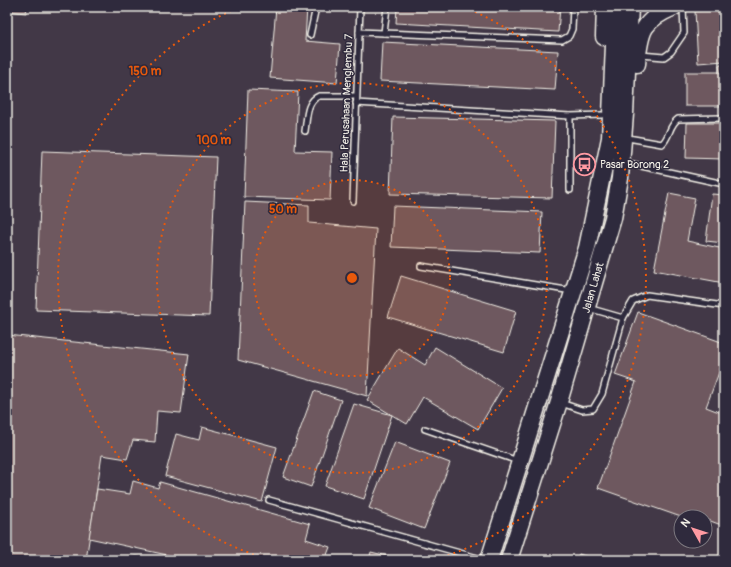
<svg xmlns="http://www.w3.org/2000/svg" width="731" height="567" font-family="Pangolin,sans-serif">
	<rect width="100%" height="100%" fill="#2f2a3d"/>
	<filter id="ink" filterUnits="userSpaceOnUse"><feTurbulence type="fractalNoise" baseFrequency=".025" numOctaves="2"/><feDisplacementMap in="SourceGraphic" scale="8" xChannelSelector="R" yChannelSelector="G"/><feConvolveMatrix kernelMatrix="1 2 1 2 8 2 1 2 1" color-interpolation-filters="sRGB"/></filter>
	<g filter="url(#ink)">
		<path fill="#423847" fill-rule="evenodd" d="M 7,7 L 724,7 L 724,560 L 7,560 ZM 681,517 L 705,517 L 705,541 L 681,541 Z"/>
		<g fill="#6e585e" stroke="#f4f1e8">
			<path d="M 7,7 L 27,7 L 26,13 L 7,11 Z"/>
			<path d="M 276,7 L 307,7 L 305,41 L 340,44 L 337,83 L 270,78 Z"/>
			<path d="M 397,7 L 560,7 L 558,32 L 396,23 Z"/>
			<path d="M 724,9 L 724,61 L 698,63 L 695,11 Z"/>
			<path d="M 382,42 L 558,51 L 555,90 L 380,81 Z"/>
			<path d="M 719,65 L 724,65 L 724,106 L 685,106 L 685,72 L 720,72 Z"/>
			<path d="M 248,90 L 298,92 L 295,151 L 332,152 L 330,200 L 244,197 Z"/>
			<path d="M 393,117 L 555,121 L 552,198 L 390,194 Z"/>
			<path d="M 687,123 L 724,123 L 724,159 L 686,158 Z"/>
			<path d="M 42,151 L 216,157 L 209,316 L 36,310 Z"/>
			<path d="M 669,193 L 695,198 L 687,241 L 724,249 L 724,283 L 654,270 Z"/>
			<path d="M 712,194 L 724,195 L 724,243 L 706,241 Z"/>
			<path d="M 245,202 L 309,205 L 309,223 L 376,229 L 367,396 L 238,360 Z"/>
			<path d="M 393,206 L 542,212 L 540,253 L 391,247 Z"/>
			<path d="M 401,276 L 516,311 L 504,352 L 388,317 Z"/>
			<path d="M 638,312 L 724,343 L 724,359 L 706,407 L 724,414 L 724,526 L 705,519 L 705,517 L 689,514 L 688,517 L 681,517 L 598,488 L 636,382 L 615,375 Z"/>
			<path d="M 7,335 L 189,354 L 181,413 L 157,411 L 155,442 L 133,440 L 127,459 L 102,455 L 86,560 L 7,560 Z"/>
			<path d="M 435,347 L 502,388 L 478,429 L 423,397 L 407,424 L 367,400 L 398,348 L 425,365 Z"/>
			<path d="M 314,391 L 341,400 L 311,487 L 283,477 Z"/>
			<path d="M 354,404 L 392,415 L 364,499 L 325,486 Z"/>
			<path d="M 202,427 L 277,447 L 262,502 L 165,476 L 176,434 L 199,440 Z"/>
			<path d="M 395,442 L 450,463 L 424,529 L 369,508 Z"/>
			<path d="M 133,481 L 158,488 L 160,482 L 310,524 L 306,539 L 330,547 L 325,560 L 190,560 L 89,538 L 97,489 L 130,494 Z"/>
			<path d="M 371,552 L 404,560 L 369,560 Z"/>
			<path d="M 579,554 L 597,560 L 577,560 Z"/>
		</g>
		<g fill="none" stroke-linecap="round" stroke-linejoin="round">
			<defs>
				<g id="service">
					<path d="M 359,32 L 562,40 L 569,36 L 572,29 L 573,7"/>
					<path d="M 384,33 L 387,7"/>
					<path d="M 310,35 L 316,7"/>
					<path d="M 641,55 L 664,57 L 671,52 L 684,33 L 683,7"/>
					<path d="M 356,103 L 570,116 L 602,115"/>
					<path d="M 305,131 C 307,119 306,101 319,96 L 356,96"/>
					<path d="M 628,138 L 662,144 C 670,137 669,125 678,119 L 720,118"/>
					<path d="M 623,162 L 724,184"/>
					<path d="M 570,190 L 570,116"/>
					<path d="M 353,201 L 360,7"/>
					<path d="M 421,266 L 572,291"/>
					<path d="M 588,308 L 623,318 L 633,301 L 647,295 L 724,306"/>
					<path d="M 561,403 L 582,410 L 593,409 L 602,394 L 623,318"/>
					<path d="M 425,429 L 518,461"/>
					<path d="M 269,500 L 485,560"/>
					<path d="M 136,560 L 137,560"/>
				</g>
				<g id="primary">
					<path d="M 604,37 L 605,7"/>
					<path d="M 637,64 C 640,30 643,20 674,7"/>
					<path d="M 489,560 L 587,248 L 610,138 L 615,22 L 623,7"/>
					<path id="s1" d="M 509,560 L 559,402 L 613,218 L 620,178 L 625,114 L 630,7"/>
				</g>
			</defs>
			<use href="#service" stroke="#f4f1e8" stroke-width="8"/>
			<use href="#primary" stroke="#f4f1e8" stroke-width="19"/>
			<use href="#service" stroke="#2f2a3d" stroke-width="5"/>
			<use href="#primary" stroke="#2f2a3d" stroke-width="16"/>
		</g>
	</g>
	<circle cx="352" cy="278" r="98" fill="#e8590c" fill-opacity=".12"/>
	<g fill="none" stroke="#e8590c" stroke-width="2" stroke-dasharray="2 4">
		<circle cx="352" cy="278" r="98"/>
		<circle cx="352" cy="278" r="195"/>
		<path d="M271 560A293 293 0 0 1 240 7M464 7A293 293 0 0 1 433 560"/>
	</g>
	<defs>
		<symbol id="bus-ring" viewBox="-11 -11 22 22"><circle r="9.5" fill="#2f2a3d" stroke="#ff9aa2" stroke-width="1.5"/><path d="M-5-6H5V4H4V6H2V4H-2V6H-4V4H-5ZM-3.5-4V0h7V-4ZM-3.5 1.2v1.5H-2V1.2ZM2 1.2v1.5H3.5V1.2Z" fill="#ff9aa2"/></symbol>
	</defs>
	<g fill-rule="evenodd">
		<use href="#bus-ring" x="572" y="152" width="25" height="25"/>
	</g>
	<g text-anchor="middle" stroke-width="3" stroke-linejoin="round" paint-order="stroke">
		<g font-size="11" fill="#f4f1e8" stroke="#2f2a3d">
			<text transform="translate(346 103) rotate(-88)" y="4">Hala Perusahaan Menglembu 7</text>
			<text dy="4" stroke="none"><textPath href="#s1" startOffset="285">Jalan Lahat</textPath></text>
		</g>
		<g font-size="11" fill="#f4f1e8" stroke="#2f2a3d" text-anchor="start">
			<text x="600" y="168">Pasar Borong 2</text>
		</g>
	</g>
	<circle cx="352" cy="278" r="6" fill="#e8590c" stroke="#2f2a3d" stroke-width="2"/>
	<g font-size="12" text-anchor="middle" font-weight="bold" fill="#e8590c" stroke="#2f2a3d" stroke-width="3" stroke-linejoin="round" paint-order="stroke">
		<text x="145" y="75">150 m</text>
		<text x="214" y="144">100 m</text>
		<text x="283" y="213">50 m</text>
	</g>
	<rect width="731" height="567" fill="none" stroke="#2f2a3d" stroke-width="24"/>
	<rect x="12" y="12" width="707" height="543" fill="none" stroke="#f4f1e8" stroke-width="1.5" filter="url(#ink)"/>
	<g transform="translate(693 529) rotate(309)"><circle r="19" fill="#2f2a3d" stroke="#7e7a81"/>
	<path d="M0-3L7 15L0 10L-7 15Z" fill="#ff9aa2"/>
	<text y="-6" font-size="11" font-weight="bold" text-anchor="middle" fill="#f4f1e8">N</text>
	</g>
</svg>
